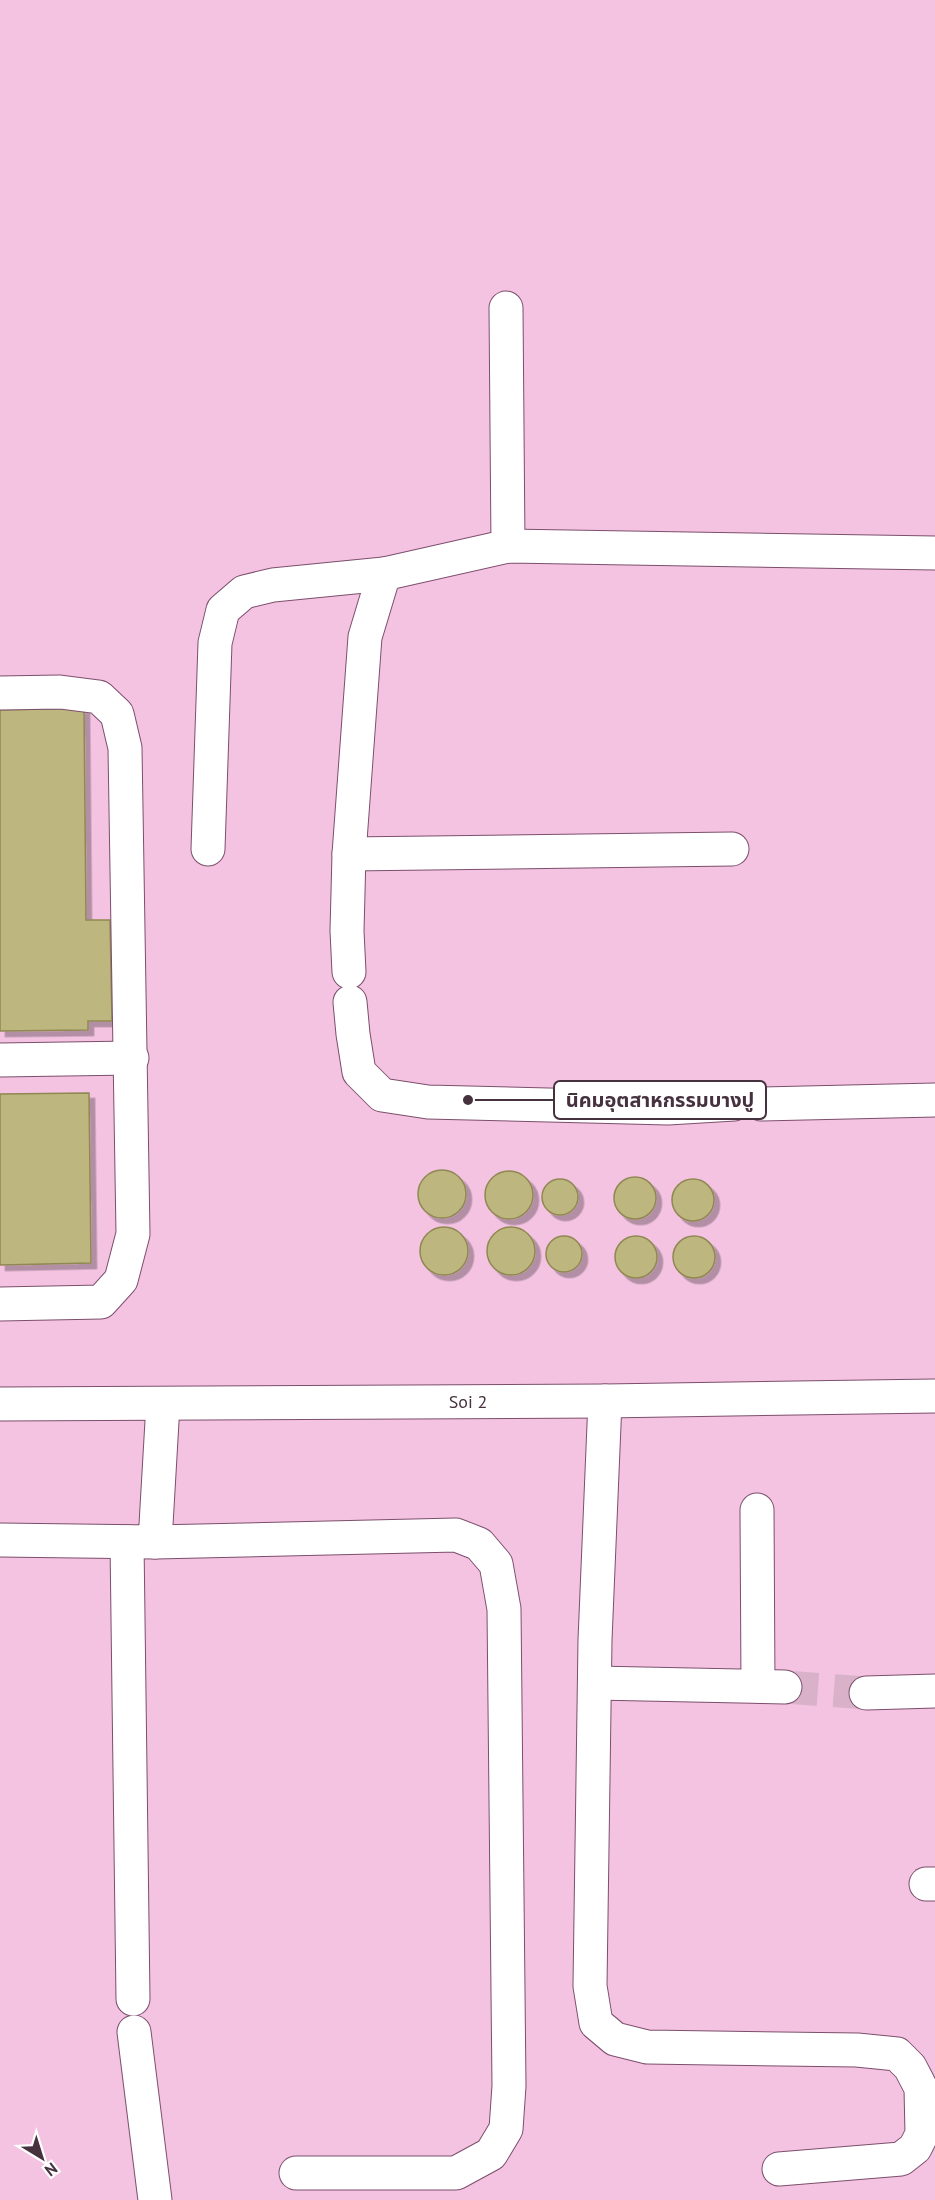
<svg xmlns="http://www.w3.org/2000/svg" width="935" height="2200" font-family="'PT Sans','Noto Sans Thai',sans-serif">
	<defs>
		<filter id="shadow"><feDropShadow dx="5.5" dy="5.5" stdDeviation="0" flood-color="#0004"/></filter>
	</defs>
	<rect width="100%" height="100%" fill="#fed2ed"/>
	<rect fill="#f3c3e1" x="0" y="0" width="935" height="2200"/>
	<g fill="#beb67f" stroke="#908852" stroke-width="1.5" filter="url(#shadow)">
		<path d="M 84,708 L 86,920 L 110,920 L 112,1021 L 88,1021 L 88,1030 L 0,1031 L 0,710 Z"/>
		<path d="M 89,1093 L 91,1263 L 0,1265 L 0,1094 Z"/>
		<circle cx="442" cy="1194" r="24"/>
		<circle cx="509" cy="1195" r="24"/>
		<circle cx="635" cy="1198" r="21"/>
		<circle cx="560" cy="1197" r="18"/>
		<circle cx="693" cy="1200" r="21"/>
		<circle cx="444" cy="1251" r="24"/>
		<circle cx="511" cy="1251" r="24"/>
		<circle cx="564" cy="1254" r="18"/>
		<circle cx="694" cy="1257" r="21"/>
		<circle cx="636" cy="1257" r="21"/>
	</g>
	<g fill="none" stroke-linecap="round" stroke-linejoin="round">
		<path stroke="#d9b2ca" stroke-width="33" stroke-dasharray="33 16" stroke-linecap="butt" d="M 785,1687 L 866,1693"/>
		<defs>
			<g id="minor">
				<path d="M 506,308 L 508,546"/>
				<path d="M 0,693 L 60,692 L 99,697 L 117,714 L 125,748 L 133,1234 L 121,1280 L 101,1302 L 0,1304"/>
				<path d="M 208,849 L 215,643 L 223,610 L 244,592 L 273,585 L 384,574"/>
				<path d="M 349,854 L 732,849"/>
				<path d="M 349,972 L 347,931 L 349,854 L 365,637 L 384,574 L 508,546 L 935,553"/>
				<path d="M 350,1002 L 353,1034 L 359,1072 L 382,1095 L 428,1102 L 668,1108 L 734,1104"/>
				<path d="M 0,1060 L 132,1058"/>
				<path d="M 761,1104 L 935,1100"/>
				<path d="M 605,1401 L 595,1640 L 590,1986 L 596,2023 L 615,2039 L 647,2047 L 857,2050 L 897,2054 L 910,2067 L 921,2088 L 922,2134 L 915,2148 L 901,2159 L 779,2169"/>
				<path d="M 0,1404 L 605,1401 L 935,1396"/>
				<path d="M 757,1510 L 758,1686"/>
				<path d="M 0,1540 L 155,1542 L 163,1404"/>
				<path d="M 127,1542 L 133,1999"/>
				<path d="M 155,1542 L 456,1535 L 479,1544 L 496,1564 L 504,1609 L 509,2086 L 506,2129 L 491,2154 L 456,2173 L 296,2173"/>
				<path d="M 595,1683 L 785,1687"/>
				<path d="M 866,1693 L 935,1691"/>
				<path d="M 926,1884 L 935,1884"/>
				<path d="M 134,2032 L 155,2200"/>
			</g>
		</defs>
		<use href="#minor" stroke="#7c4f6d" stroke-width="35"/>
		<use href="#minor" stroke="#fff" stroke-width="33"/>
	</g>
	<g text-anchor="middle" stroke-width="4.5" stroke-linejoin="round" paint-order="stroke">
		<g font-size="18" fill="#46313e" stroke="#fff">
			<text x="468" y="1408">Soi 2</text>
		</g>
	</g>
	<path fill="none" stroke="#46313e" stroke-width="2" d="M468 1100L554 1100"/>
	<circle fill="#46313e" stroke="#fff" stroke-width="2" cx="468" cy="1100" r="6"/>
	<rect fill="#fff" stroke="#46313e" stroke-width="2" x="554" y="1081" width="212" height="38" rx="6"/>
	<g font-size="20" text-anchor="middle" font-weight="bold" fill="#46313e">
		<text x="660" y="1107">นิคมอุตสาหกรรมบางปู</text>
	</g>
	<g transform="translate(42 2158) rotate(142)" stroke="#ffffff" stroke-width="4.5" paint-order="stroke">
	<path d="M0-4.5L10 22L0 15L-10 22Z" fill="#46313e"/>
	<text y="-9" font-size="16" font-weight="bold" text-anchor="middle" fill="#46313e">N</text>
	</g>
</svg>
